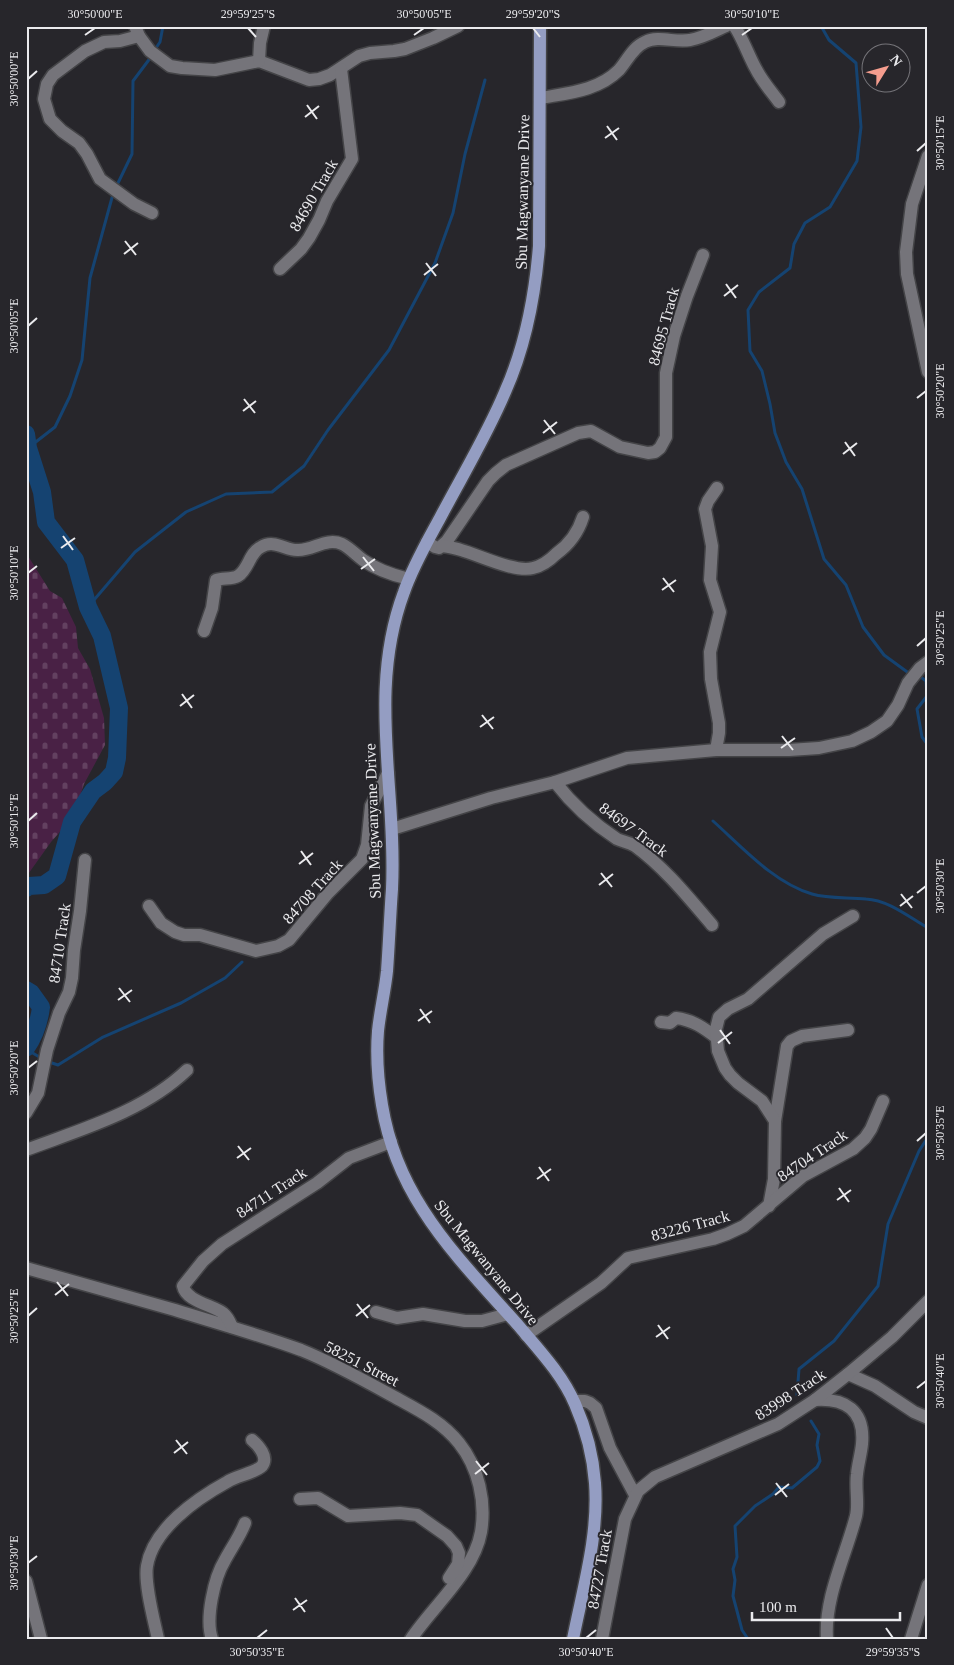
<svg xmlns="http://www.w3.org/2000/svg" width="954" height="1665" font-family="'Times New Roman',serif">
	<defs>
		<pattern id="cemetery-stones" width="16" height="16" patternUnits="userSpaceOnUse" patternTransform="scale(1.25)"><rect width="16" height="16" fill="#492145"/><path d="M2 7V4a2 2 0 0 1 4 0v3zM10 15v-3a2 2 0 0 1 4 0v3z" fill="#634160"/></pattern>
	</defs>
	<rect width="100%" height="100%" fill="#27262b"/>
	<path fill="url(#cemetery-stones)" d="M 26,546 L 28,556 L 50,591 L 62,598 L 76,627 L 78,648 L 90,669 L 104,718 L 105,745 L 84,784 L 73,817 L 51,842 L 26,877 Z"/>
	<g fill="none" stroke-linecap="round" stroke-linejoin="round">
		<g stroke="#154371" stroke-width="3">
			<path d="M 821,26 L 829,40 L 856,63 L 861,127 L 857,161 L 830,207 L 805,223 L 794,244 L 790,268 L 759,292 L 748,310 L 750,351 L 762,371 L 770,404 L 775,433 L 786,462 L 802,489 L 824,559 L 846,585 L 863,627 L 884,655 L 910,674"/>
			<path d="M 154,51 L 160,42 L 163,26"/>
			<path d="M 118,183 L 132,154 L 133,81 L 151,57"/>
			<path d="M 28,448 L 55,427 L 70,396 L 82,360 L 90,278 L 113,194"/>
			<path d="M 88,607 L 135,552 L 186,512 L 226,494 L 272,492 L 304,466 L 328,430 L 389,350 L 435,263 L 453,213 L 465,154 L 485,80"/>
			<path d="M 918,675 L 926,681 L 927,696 L 917,709 L 922,737 L 928,745"/>
			<path d="M 713,821 C 742,847 774,883 812,894 C 829,899 848,897 866,899 C 888,900 909,917 928,928"/>
			<path d="M 26,1049 L 41,1058"/>
			<path d="M 49,1062 L 58,1065 L 103,1037 L 181,1003 L 225,978 L 242,962"/>
			<path d="M 797,1395 L 799,1369 L 834,1341 L 878,1286 L 888,1224 L 919,1151 L 928,1137"/>
			<path d="M 748,1639 L 742,1630 L 733,1596 L 735,1580 L 733,1569 L 737,1557 L 735,1526 L 755,1506 L 773,1494 L 779,1487 L 792,1488 L 817,1467 L 820,1461 L 817,1445 L 819,1434 L 811,1421"/>
		</g>
		<g stroke="#154371" stroke-width="18">
			<path d="M 26,434 L 28,448 L 42,492 L 46,522 L 75,560 L 88,607 L 102,636 L 119,708 L 117,758 L 114,772 L 105,782 L 93,791 L 72,822 L 57,876 L 44,885 L 29,886 L 26,888"/>
			<path d="M 26,990 L 31,993 L 41,1007 C 39,1023 35,1035 26,1048"/>
		</g>
		<defs>
			<g id="minor">
				<path d="M 135,26 L 139,36 L 150,51 L 170,66 L 182,68 L 215,70 L 259,61 L 309,80 L 319,79 L 330,75 L 359,56 L 370,53 L 394,51 L 405,49 L 433,38 L 458,26"/>
				<path d="M 734,26 C 740,32 750,59 756,69 C 762,81 771,91 779,102"/>
				<path d="M 139,36 L 120,41 L 104,42 L 85,51 L 53,75 L 47,84 L 44,99 L 50,119 L 62,131 L 79,143 L 87,154 L 100,179 L 134,204 L 152,213"/>
				<path d="M 259,61 L 260,43 L 264,26"/>
				<path d="M 541,98 C 568,93 598,91 619,70 C 627,61 633,47 645,42 C 659,35 675,43 690,40 C 703,38 715,31 726,26"/>
				<path d="M 928,156 L 912,204 L 906,252 L 907,274 L 928,372"/>
				<path d="M 280,269 L 301,249 L 309,238 L 319,220 L 327,201 L 352,159 L 341,69"/>
				<path d="M 427,542 L 435,547 L 439,548 L 447,541 L 488,481 L 496,473 L 506,465 L 578,433 L 591,431 L 620,447 L 648,453 L 655,452 L 660,448 L 666,437 L 666,373 L 674,336 L 687,296 L 703,255"/>
				<path d="M 442,546 C 449,547 455,548 461,550 C 479,555 515,573 533,568 C 542,566 550,560 556,554 C 570,544 578,533 583,517"/>
				<path d="M 204,631 L 212,608 L 216,580 C 223,577 231,580 238,576 C 249,569 249,553 261,547 C 274,539 285,550 297,550 C 313,551 326,537 342,544 C 350,548 356,555 363,560 C 377,570 392,575 409,579"/>
				<path d="M 716,750 L 719,733 L 719,723 L 711,679 L 710,652 L 720,612 L 710,580 L 712,546 L 705,509 L 708,501 L 717,488"/>
				<path d="M 555,782 C 572,804 594,824 617,839 C 623,842 629,842 635,846 C 665,868 688,897 712,925"/>
				<path d="M 392,829 L 491,798 L 555,782 L 627,758 L 716,750 L 789,750 L 819,748 L 852,741 L 871,732 L 887,721 L 898,705 L 908,683 L 920,668 L 928,662"/>
				<path d="M 149,906 L 161,923 L 175,932 L 184,935 L 200,935 L 256,951 L 278,946 L 289,940 L 328,893 L 362,859 L 367,845 L 371,806 L 388,773"/>
				<path d="M 661,1022 L 670,1023 L 676,1018 C 693,1020 704,1028 717,1038"/>
				<path d="M 26,1113 L 38,1093 L 47,1050 L 59,1013 L 69,992 L 72,978 L 74,950 L 80,911 L 85,860"/>
				<path d="M 775,1121 L 787,1046 L 791,1041 L 802,1036 L 848,1030"/>
				<path d="M 26,1150 C 82,1129 143,1112 187,1070"/>
				<path d="M 769,1206 L 774,1179 L 775,1121 L 762,1101 L 738,1083 L 730,1075 L 725,1068 L 718,1051 L 716,1029 L 719,1017 L 728,1009 L 748,999 L 823,934 L 853,916"/>
				<path d="M 26,1268 C 76,1282 125,1296 175,1310 C 217,1323 260,1335 301,1350 C 331,1362 360,1378 389,1394 C 414,1408 441,1420 459,1443 C 479,1468 486,1502 481,1532 C 474,1572 433,1606 411,1639"/>
				<path d="M 376,1312 L 397,1318 L 423,1314 L 465,1321 L 482,1321 L 508,1314"/>
				<path d="M 232,1327 C 230,1322 228,1317 223,1313 C 212,1305 186,1301 183,1286 L 203,1261 L 222,1244 L 317,1183 L 349,1158 L 391,1142"/>
				<path d="M 526,1335 L 601,1283 L 628,1258 L 713,1239 L 727,1234 L 744,1226 L 803,1176 L 853,1149 L 865,1138 L 871,1129 L 883,1101"/>
				<path d="M 848,1374 L 875,1386 L 914,1412 L 928,1418"/>
				<path d="M 815,1400 C 845,1398 865,1410 862,1444 C 861,1454 858,1464 857,1474 C 855,1488 859,1503 856,1516 C 846,1555 824,1598 827,1639"/>
				<path d="M 574,1401 L 585,1401 L 590,1403 L 596,1408 L 610,1448 L 635,1495"/>
				<path d="M 300,1499 L 318,1498 L 348,1516 L 400,1513 L 417,1515 L 447,1536 L 456,1546 L 459,1553 L 458,1564 L 449,1578"/>
				<path d="M 26,1581 L 41,1639"/>
				<path d="M 158,1639 C 154,1620 144,1584 147,1566 C 153,1529 196,1499 227,1482 C 236,1476 255,1473 262,1466 C 269,1457 258,1445 252,1440"/>
				<path d="M 212,1639 C 205,1619 214,1578 225,1560 C 232,1547 240,1536 245,1523"/>
				<path d="M 602,1639 L 625,1519 L 638,1491 L 655,1477 L 778,1424 L 815,1400 L 848,1374 L 892,1337 L 928,1301"/>
				<path d="M 911,1639 L 928,1585"/>
			</g>
			<path id="major" d="M 540,26 L 539,246 C 535,296 526,345 505,392 C 487,435 462,476 440,518 C 427,542 413,566 404,592 C 367,691 397,788 392,889 C 390,916 389,944 387,971 C 385,991 380,1011 378,1031 C 376,1056 378,1081 382,1105 C 388,1142 403,1179 423,1210 C 449,1251 485,1288 518,1325 C 539,1350 562,1374 575,1404 C 586,1429 593,1456 595,1483 C 599,1535 583,1588 573,1639"/>
		</defs>
		<use href="#minor" stroke="#444447" stroke-width="15"/>
		<use href="#major" stroke="#444447" stroke-width="15"/>
		<use href="#minor" stroke="#75747a" stroke-width="12"/>
		<use href="#major" stroke="#949dc2" stroke-width="12"/>
	</g>
	<path fill="none" stroke="#eaeaed" stroke-width="2" d="M 248,28 L 256,37M 533,28 L 540,37M 85,35 L 95,28M 414,35 L 424,28M 742,35 L 752,28M 28,79 L 37,71M 307,105 L 317,119M 305,117 L 319,106M 607,126 L 617,140M 605,138 L 619,128M 917,151 L 926,143M 125,241 L 136,255M 124,254 L 138,243M 426,263 L 436,276M 424,275 L 438,264M 726,284 L 736,298M 724,296 L 738,285M 28,326 L 37,318M 917,398 L 926,391M 244,399 L 255,413M 243,411 L 256,401M 544,420 L 555,434M 543,433 L 557,422M 845,442 L 855,456M 843,454 L 857,443M 63,536 L 73,550M 61,548 L 75,538M 363,557 L 374,571M 361,569 L 375,559M 28,573 L 37,566M 663,578 L 674,592M 662,590 L 676,580M 917,646 L 926,638M 182,694 L 192,708M 180,706 L 194,695M 482,715 L 493,729M 480,727 L 494,717M 782,736 L 793,750M 781,748 L 795,738M 28,821 L 37,813M 301,851 L 311,865M 299,864 L 313,853M 601,873 L 612,887M 599,885 L 613,874M 917,893 L 926,886M 901,894 L 912,908M 900,906 L 913,896M 119,988 L 130,1002M 118,1000 L 132,990M 420,1009 L 430,1023M 418,1021 L 432,1011M 720,1030 L 730,1044M 718,1043 L 732,1032M 28,1068 L 37,1061M 917,1141 L 926,1133M 238,1146 L 249,1160M 237,1158 L 251,1148M 539,1167 L 549,1181M 537,1179 L 551,1169M 839,1188 L 849,1202M 837,1200 L 851,1190M 57,1282 L 68,1296M 55,1295 L 69,1284M 357,1304 L 368,1318M 28,1316 L 37,1308M 356,1316 L 370,1305M 658,1325 L 668,1339M 656,1337 L 670,1327M 917,1388 L 926,1381M 176,1440 L 187,1454M 174,1453 L 188,1442M 476,1461 L 487,1475M 475,1474 L 489,1463M 776,1483 L 787,1497M 775,1495 L 789,1484M 28,1563 L 37,1556M 295,1598 L 305,1612M 293,1610 L 307,1600M 886,1628 L 893,1638M 257,1638 L 267,1630M 586,1638 L 596,1630"/>
	<g text-anchor="middle" stroke-width="4" stroke-linejoin="round" paint-order="stroke">
		<g font-size="16" fill="#eaeaed" stroke="#27262b">
			<text transform="translate(522 192) rotate(-89)" y="6">Sbu Magwanyane Drive</text>
			<text transform="translate(313 195) rotate(-60)" y="6">84690 Track</text>
			<text transform="translate(663 326) rotate(-75)" y="6">84695 Track</text>
			<text transform="translate(372 821) rotate(-92)" y="6">Sbu Magwanyane Drive</text>
			<text transform="translate(634 829) rotate(36)" y="6">84697 Track</text>
			<text transform="translate(312 891) rotate(-48)" y="6">84708 Track</text>
			<text transform="translate(59 943) rotate(-82)" y="6">84710 Track</text>
			<text transform="translate(812 1155) rotate(-34)" y="6">84704 Track</text>
			<text transform="translate(271 1192) rotate(-33)" y="6">84711 Track</text>
			<text transform="translate(690 1225) rotate(-15)" y="6">83226 Track</text>
			<text transform="translate(487 1262) rotate(51)" y="6">Sbu Magwanyane Drive</text>
			<text transform="translate(362 1363) rotate(27)" y="6">58251 Street</text>
			<text transform="translate(790 1394) rotate(-33)" y="6">83998 Track</text>
			<text transform="translate(599 1569) rotate(-80)" y="6">84727 Track</text>
		</g>
	</g>
	<rect width="954" height="1665" fill="none" stroke="#27262b" stroke-width="55"/>
	<g transform="translate(886 68) rotate(53)"><circle r="24" fill="#27262b" stroke="#757479"/>
	<path d="M0-4L9 19L0 12L-9 19Z" fill="#f59d8e"/>
	<text y="-8" font-size="14" font-weight="bold" text-anchor="middle" fill="#eaeaed">N</text>
	</g>
	<path d="M752 1612v8h148v-8" fill="none" stroke="#eaeaed" stroke-width="2.5"/>
	<text x="759" y="1612" font-size="15" fill="#eaeaed" stroke="#27262b" stroke-width="4" paint-order="stroke">100 m</text>
	<rect x="28" y="28" width="898" height="1610" fill="none" stroke="#eaeaed" stroke-width="2"/>
	<g font-size="12" text-anchor="middle" fill="#eaeaed">
		<text x="95" y="18">30°50'00"E</text>
		<text x="248" y="18">29°59'25"S</text>
		<text x="424" y="18">30°50'05"E</text>
		<text x="533" y="18">29°59'20"S</text>
		<text x="752" y="18">30°50'10"E</text>
		<text transform="translate(14 79) rotate(-90)" y="4">30°50'00"E</text>
		<text transform="translate(940 143) rotate(-90)" y="4">30°50'15"E</text>
		<text transform="translate(14 326) rotate(-90)" y="4">30°50'05"E</text>
		<text transform="translate(940 391) rotate(-90)" y="4">30°50'20"E</text>
		<text transform="translate(14 573) rotate(-90)" y="4">30°50'10"E</text>
		<text transform="translate(940 638) rotate(-90)" y="4">30°50'25"E</text>
		<text transform="translate(14 821) rotate(-90)" y="4">30°50'15"E</text>
		<text transform="translate(940 886) rotate(-90)" y="4">30°50'30"E</text>
		<text transform="translate(14 1068) rotate(-90)" y="4">30°50'20"E</text>
		<text transform="translate(940 1133) rotate(-90)" y="4">30°50'35"E</text>
		<text transform="translate(14 1316) rotate(-90)" y="4">30°50'25"E</text>
		<text transform="translate(940 1381) rotate(-90)" y="4">30°50'40"E</text>
		<text transform="translate(14 1563) rotate(-90)" y="4">30°50'30"E</text>
		<text x="257" y="1656">30°50'35"E</text>
		<text x="586" y="1656">30°50'40"E</text>
		<text x="893" y="1656">29°59'35"S</text>
	</g>
</svg>
